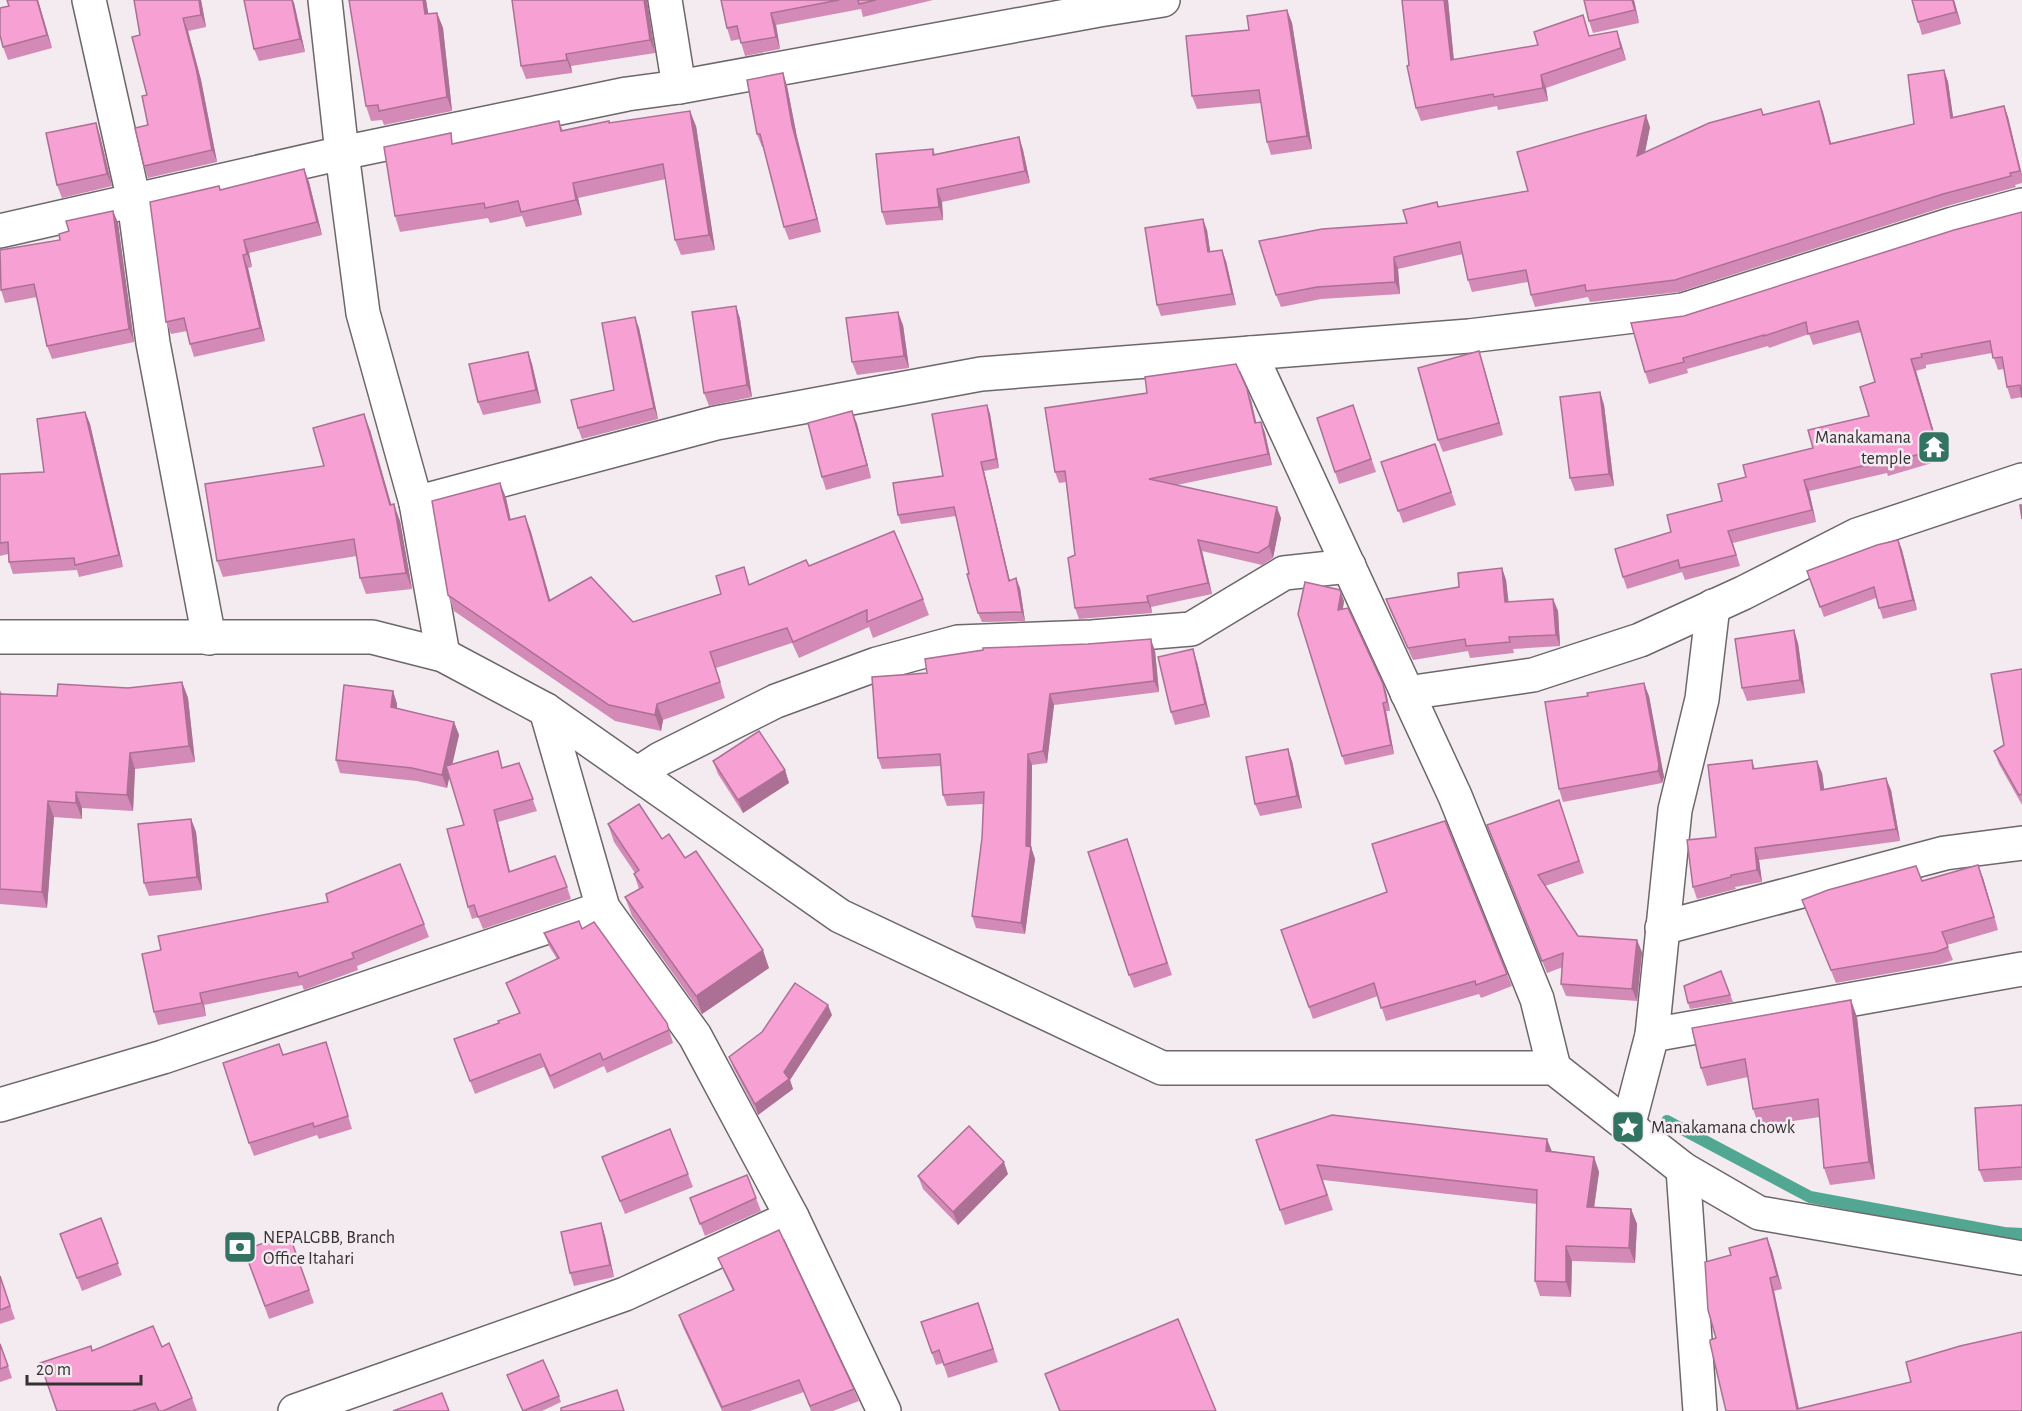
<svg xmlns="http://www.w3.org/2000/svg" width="2022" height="1411" font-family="'Alegreya Sans',sans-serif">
	<rect width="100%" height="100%" fill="#f3ebf0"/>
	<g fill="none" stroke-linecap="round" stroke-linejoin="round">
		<path stroke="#52a792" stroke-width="12" d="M 1667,1121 L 1810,1197 L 2004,1233 L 2022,1234"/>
		<defs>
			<g id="minor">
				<path d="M 89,0 L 134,201 L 153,343 L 209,638"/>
				<path d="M 325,0 L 342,153 L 363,313 L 416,503 L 443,655"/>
				<path d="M 665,0 L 679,87"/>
				<path d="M 0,231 L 342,153 L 627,94 L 679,87 L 1099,10 L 1163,0"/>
				<path d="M 1250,353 L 1455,796 L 1537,999 L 1554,1068"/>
				<path d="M 416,503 L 716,423 L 981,374 L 1469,336 L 1683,310 L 1953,224 L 2022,205"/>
				<path d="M 0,637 L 372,637 L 443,655 L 546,710 L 840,916 L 1162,1068 L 1554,1068 L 1683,1169 L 1759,1213 L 2022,1258"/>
				<path d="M 1407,693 L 1533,675 L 1640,640 L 1743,593 L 1857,535 L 2022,480"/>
				<path d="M 546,710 L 603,908 L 695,1036 L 792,1217 L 884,1411"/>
				<path d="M 637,774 L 660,759 L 776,701 L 877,664 L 958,642 L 1092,637 L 1191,629 L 1284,573 L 1349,566"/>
				<path d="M 1662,928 L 1945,853 L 2022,843"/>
				<path d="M 1652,1035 L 2022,969"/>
				<path d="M 0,1105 L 163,1057 L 603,908"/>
				<path d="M 1628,1127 L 1652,1035 L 1675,810 L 1702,699 L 1713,606"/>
				<path d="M 1683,1169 L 1700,1411"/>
				<path d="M 295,1411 L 625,1294 L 792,1217"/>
			</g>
		</defs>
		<use href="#minor" stroke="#6d666a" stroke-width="36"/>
		<use href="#minor" stroke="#fff" stroke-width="33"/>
	</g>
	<g fill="#d48ab6">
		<path d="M 7,0 L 38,0 L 52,48 L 8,60 L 3,47 L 9,6 Z"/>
		<path d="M 201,0 L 206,27 L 188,31 L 201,80 L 217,162 L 148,178 L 144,166 L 148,125 L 147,95 L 140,35 Z"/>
		<path d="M 349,0 L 426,0 L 428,14 L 437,13 L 443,28 L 452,111 L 384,125 L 382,120 L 371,121 L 366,106 Z"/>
		<path d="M 647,0 L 655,53 L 571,66 L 572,73 L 526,79 L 521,66 Z"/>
		<path d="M 721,0 L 933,0 L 863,17 L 861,9 L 776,25 L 780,49 L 745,56 L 740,39 L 731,41 L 727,28 Z"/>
		<path d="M 1402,0 L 1448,0 L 1454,60 L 1590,36 L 1621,43 L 1626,60 L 1546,88 L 1548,101 L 1498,110 L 1497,106 L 1421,121 L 1416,108 L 1409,65 Z"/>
		<path d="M 1584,0 L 1634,0 L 1639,23 L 1593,33 L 1589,21 Z"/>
		<path d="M 1912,0 L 1954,0 L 1961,24 L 1922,35 Z"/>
		<path d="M 294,3 L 305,52 L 259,61 L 254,49 Z"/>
		<path d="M 1287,10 L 1292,23 L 1312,149 L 1271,155 L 1267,142 L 1261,103 L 1197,109 L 1192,96 L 1249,30 Z"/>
		<path d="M 1944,70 L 1948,82 L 1953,118 L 2004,106 L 2008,117 L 2022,174 L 2022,183 L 2015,185 L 2016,187 L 1947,206 L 1679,292 L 1590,302 L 1588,297 L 1535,307 L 1531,295 L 1528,282 L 1472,292 L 1468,280 L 1463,254 L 1398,269 L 1400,294 L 1321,299 L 1281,307 L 1276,295 L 1407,223 L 1437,202 L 1439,207 L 1528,191 L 1650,127 L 1645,152 L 1763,115 L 1819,101 L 1823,112 L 1831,143 L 1914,124 Z"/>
		<path d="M 783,73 L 787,86 L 797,137 L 821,232 L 789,240 L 784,227 L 763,147 L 762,147 L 757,134 Z"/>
		<path d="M 559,121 L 563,131 L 610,123 L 696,126 L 715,250 L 681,255 L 675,240 L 666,179 L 578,198 L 582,215 L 526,227 L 522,216 L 490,223 L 488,218 L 400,232 L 395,216 L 455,144 Z"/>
		<path d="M 96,123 L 100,136 L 112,186 L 62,198 L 57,185 Z"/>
		<path d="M 1019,137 L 1023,150 L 1030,183 L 942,202 L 943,220 L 886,225 L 882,212 L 933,149 L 935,154 Z"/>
		<path d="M 304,169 L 309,182 L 322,235 L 249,253 L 252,267 L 248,268 L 265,341 L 194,357 L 190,344 L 187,331 L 171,334 L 166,322 L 219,186 L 221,190 Z"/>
		<path d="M 113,211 L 118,223 L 134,342 L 52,359 L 47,346 L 37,297 L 5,303 L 1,290 L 69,231 Z"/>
		<path d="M 2022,212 L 2022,397 L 2011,399 L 2007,387 L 2004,369 L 1998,370 L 1992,353 L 1926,365 L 1926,368 L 1916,371 L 1942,460 L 1888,476 L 1887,473 L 1809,491 L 1816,522 L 1733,543 L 1740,566 L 1685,580 L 1682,572 L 1627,589 L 1623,577 L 1671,532 L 1722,501 L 1746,477 L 1813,448 L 1869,416 L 1875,382 L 1861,332 L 1813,345 L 1809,334 L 1769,348 L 1768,346 L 1687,369 L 1688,373 L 1649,384 L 1645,372 L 1684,316 Z"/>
		<path d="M 1207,230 L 1210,252 L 1226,261 L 1236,305 L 1161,316 L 1157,305 Z"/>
		<path d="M 736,306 L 740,319 L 752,397 L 709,406 L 704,393 Z"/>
		<path d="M 903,325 L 909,368 L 857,375 L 852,362 Z"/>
		<path d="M 639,328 L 658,419 L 582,439 L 578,428 L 614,390 Z"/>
		<path d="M 528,352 L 532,364 L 541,403 L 483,415 L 478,402 Z"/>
		<path d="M 1483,364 L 1503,435 L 1443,452 L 1438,440 Z"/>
		<path d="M 1600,392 L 1604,405 L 1614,486 L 1575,491 L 1570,478 Z"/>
		<path d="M 1251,400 L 1256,423 L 1261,422 L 1265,433 L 1272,465 L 1177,485 L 1281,518 L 1273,558 L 1262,565 L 1202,551 L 1212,594 L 1151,607 L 1152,613 L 1079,619 L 1075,608 L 1075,555 L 1066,482 L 1059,483 L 1055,472 Z"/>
		<path d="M 987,405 L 990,414 L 999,468 L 984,471 L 1010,581 L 1020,588 L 1025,621 L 982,622 L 978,613 L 956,516 L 901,524 L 898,515 L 943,476 Z"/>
		<path d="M 1353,405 L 1376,472 L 1339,484 L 1335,472 Z"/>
		<path d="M 852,411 L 857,424 L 871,478 L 826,490 L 822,477 Z"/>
		<path d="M 85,412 L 90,424 L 123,567 L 79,577 L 77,570 L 13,574 L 9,562 L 8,554 L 0,556 L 0,474 L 44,472 Z"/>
		<path d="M 370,430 L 391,505 L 400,521 L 412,589 L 366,594 L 360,578 L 357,556 L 223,577 L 217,561 L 324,466 Z"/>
		<path d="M 1435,444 L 1456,505 L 1403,523 L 1381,462 Z"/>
		<path d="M 500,483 L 506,498 L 511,520 L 525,516 L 531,532 L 550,600 L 633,622 L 809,566 L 923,599 L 929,615 L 873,638 L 869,627 L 799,658 L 792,643 L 716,668 L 725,698 L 663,720 L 661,731 L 615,721 L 454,611 L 448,595 Z"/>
		<path d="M 1898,540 L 1902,550 L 1917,610 L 1883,619 L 1876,598 L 1824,617 L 1807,571 Z"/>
		<path d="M 1502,568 L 1506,580 L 1508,602 L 1553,599 L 1558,611 L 1560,646 L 1513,649 L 1514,653 L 1470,658 L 1468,651 L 1413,660 L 1390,610 L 1386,599 L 1459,587 Z"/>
		<path d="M 1344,601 L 1343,609 L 1383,684 L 1386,692 L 1390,711 L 1386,711 L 1394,754 L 1345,765 L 1298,614 Z"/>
		<path d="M 1798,643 L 1805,693 L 1747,701 L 1742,688 Z"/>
		<path d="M 1155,651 L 1159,692 L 1054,705 L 1047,763 L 1032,765 L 1031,847 L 1035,859 L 1025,934 L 976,928 L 972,916 L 982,838 L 983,804 L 947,806 L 943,795 L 941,766 L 882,769 L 878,758 L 927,673 Z"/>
		<path d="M 1197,662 L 1210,717 L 1175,725 L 1171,712 Z"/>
		<path d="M 2022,669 L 2022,805 L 1999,764 L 1994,751 L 2004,745 Z"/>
		<path d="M 182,682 L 188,698 L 195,762 L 135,769 L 133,811 L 82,808 L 82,819 L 54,817 L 47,908 L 0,904 L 0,690 L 2,694 L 57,696 Z"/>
		<path d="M 393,691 L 397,704 L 397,708 L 454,722 L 459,735 L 452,764 L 503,768 L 519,763 L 537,811 L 498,822 L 510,872 L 567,887 L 571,899 L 483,929 L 478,917 L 472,919 L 468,907 L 464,825 L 449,776 L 447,788 L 417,781 L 340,773 L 336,760 Z"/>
		<path d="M 1588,696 L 1649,696 L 1664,777 L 1662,783 L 1563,802 L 1559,789 Z"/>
		<path d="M 1752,760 L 1755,769 L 1822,773 L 1824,789 L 1891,790 L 1900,841 L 1759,860 L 1762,882 L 1735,887 L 1736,889 L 1697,899 L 1693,887 Z"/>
		<path d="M 713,761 L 785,770 L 789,783 L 743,813 L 718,774 Z"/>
		<path d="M 1292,761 L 1302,808 L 1260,816 L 1255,804 Z"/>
		<path d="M 1559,800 L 1584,873 L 1545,886 L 1578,936 L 1642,952 L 1637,1001 L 1566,996 L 1561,984 L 1563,967 L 1547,973 L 1492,837 Z"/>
		<path d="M 191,819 L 196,832 L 202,890 L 149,896 L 144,883 Z"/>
		<path d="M 608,824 L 662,839 L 685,858 L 769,968 L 702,1014 L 632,916 L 625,897 L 639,889 L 634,874 L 635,873 L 614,842 Z"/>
		<path d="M 1131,852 L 1172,975 L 1134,988 L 1129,975 Z"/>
		<path d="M 1983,878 L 1998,930 L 1947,945 L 1953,960 L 1941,964 L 1836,983 L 1802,900 L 1922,881 Z"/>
		<path d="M 424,924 L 429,937 L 357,966 L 358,970 L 304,990 L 302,985 L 204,1005 L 206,1016 L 158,1025 L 154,1012 L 142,954 Z"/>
		<path d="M 582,929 L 667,1023 L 673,1043 L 607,1073 L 604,1066 L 554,1089 L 544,1067 L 475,1094 L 454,1039 L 499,1023 L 519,1013 L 506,983 L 557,959 L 549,946 L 544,933 Z"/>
		<path d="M 1281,930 L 1507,974 L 1512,986 L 1481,998 L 1479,994 L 1386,1021 L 1378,996 L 1313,1019 Z"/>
		<path d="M 1721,971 L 1733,1002 L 1690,1009 L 1688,1003 Z"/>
		<path d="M 832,1015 L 790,1080 L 793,1089 L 758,1115 L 733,1067 L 729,1057 Z"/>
		<path d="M 1857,1017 L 1875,1179 L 1830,1185 L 1824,1168 L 1820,1117 L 1759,1126 L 1753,1109 L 1748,1077 L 1707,1086 L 1701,1068 Z"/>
		<path d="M 283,1055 L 330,1055 L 352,1129 L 319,1139 L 317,1135 L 254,1156 L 249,1143 Z"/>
		<path d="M 2022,1105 L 2022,1180 L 1984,1182 L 1979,1170 Z"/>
		<path d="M 1256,1140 L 1552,1151 L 1594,1157 L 1599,1172 L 1594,1207 L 1631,1209 L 1637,1224 L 1635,1263 L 1572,1261 L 1571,1297 L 1540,1296 L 1535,1281 L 1537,1204 L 1323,1180 L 1333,1210 L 1285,1225 Z"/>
		<path d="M 602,1157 L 688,1174 L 693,1187 L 625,1214 Z"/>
		<path d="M 1008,1174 L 958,1225 L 923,1189 L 918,1176 Z"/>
		<path d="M 690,1198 L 756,1198 L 761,1211 L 705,1236 Z"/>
		<path d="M 101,1218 L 122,1275 L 82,1291 L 60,1234 Z"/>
		<path d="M 601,1223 L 605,1236 L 614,1277 L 574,1286 L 570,1273 Z"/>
		<path d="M 289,1234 L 314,1303 L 269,1319 L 244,1250 Z"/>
		<path d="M 1767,1238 L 1772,1251 L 1782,1289 L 1774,1291 L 1799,1408 L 2022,1411 L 1726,1411 L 1716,1338 L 1731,1255 Z"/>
		<path d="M 718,1258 L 854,1389 L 859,1401 L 833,1411 L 811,1411 L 804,1392 L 750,1411 L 722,1411 L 683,1327 L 679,1315 L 733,1291 L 723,1270 Z"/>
		<path d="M 0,1276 L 15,1319 L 0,1324 Z"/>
		<path d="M 983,1316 L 998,1362 L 948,1378 L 943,1363 L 936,1365 L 921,1322 Z"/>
		<path d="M 0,1343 L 12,1378 L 0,1382 Z"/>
		<path d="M 162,1347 L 192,1398 L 197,1411 L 57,1411 L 92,1351 Z"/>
		<path d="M 1045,1374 L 1216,1411 L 1059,1411 Z"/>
		<path d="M 507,1375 L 559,1396 L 561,1402 L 542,1411 L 523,1411 Z"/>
	</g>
	<g fill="#ac7094">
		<path d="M 37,0 L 38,0 L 52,48 L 47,35 Z"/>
		<path d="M 199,0 L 201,0 L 206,27 L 201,15 Z"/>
		<path d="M 292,0 L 293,0 L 294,3 L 305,52 L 300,39 Z"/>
		<path d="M 423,0 L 426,0 L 431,29 L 425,14 Z"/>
		<path d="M 644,0 L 647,0 L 655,53 L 650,40 Z"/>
		<path d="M 1444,0 L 1448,0 L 1455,73 L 1451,60 Z"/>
		<path d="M 1632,0 L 1634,0 L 1639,23 L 1635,10 Z"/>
		<path d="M 1953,0 L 1954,0 L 1961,24 L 1956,12 Z"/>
		<path d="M 1287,10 L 1292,23 L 1312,149 L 1307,136 Z"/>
		<path d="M 437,13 L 443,28 L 452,111 L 447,97 Z"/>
		<path d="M 771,13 L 776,25 L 780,49 L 776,37 Z"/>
		<path d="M 183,18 L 188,31 L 201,80 L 217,162 L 212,150 Z"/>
		<path d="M 1617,31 L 1621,43 L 1626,60 L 1621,48 Z"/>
		<path d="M 566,54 L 571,66 L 572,73 L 567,60 Z"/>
		<path d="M 1944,70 L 1948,82 L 1955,130 L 1951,118 Z"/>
		<path d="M 783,73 L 787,86 L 797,137 L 821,232 L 817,219 L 792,125 Z"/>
		<path d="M 1541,75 L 1546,88 L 1548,101 L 1543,88 Z"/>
		<path d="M 1819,101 L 1823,112 L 1834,155 L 1830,144 Z"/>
		<path d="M 2004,106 L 2008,117 L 2022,177 L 2020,171 Z"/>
		<path d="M 690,111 L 696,126 L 715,250 L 709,235 Z"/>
		<path d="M 1646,115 L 1650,127 L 1642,167 L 1637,156 Z"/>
		<path d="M 96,123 L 100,136 L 112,186 L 107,174 Z"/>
		<path d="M 1019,137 L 1023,150 L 1030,183 L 1025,171 Z"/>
		<path d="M 304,169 L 309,182 L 322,235 L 317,222 Z"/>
		<path d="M 573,183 L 578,198 L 582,215 L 576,200 Z"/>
		<path d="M 937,189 L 942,202 L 943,220 L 939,207 Z"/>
		<path d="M 113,211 L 118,223 L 134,342 L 129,329 Z"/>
		<path d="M 1203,219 L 1207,230 L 1212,263 L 1208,252 Z"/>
		<path d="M 244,240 L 249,253 L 252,267 L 247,254 Z"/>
		<path d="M 1222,250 L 1226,261 L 1236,305 L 1232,294 Z"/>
		<path d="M 243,255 L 248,268 L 265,341 L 260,328 Z"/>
		<path d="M 1394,257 L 1398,269 L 1400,294 L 1395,282 Z"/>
		<path d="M 736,306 L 740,319 L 752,397 L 747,385 Z"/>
		<path d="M 898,312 L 903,325 L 909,368 L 904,356 Z"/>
		<path d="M 635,317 L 639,328 L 658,419 L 654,408 Z"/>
		<path d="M 1479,351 L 1483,364 L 1503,435 L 1499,423 Z"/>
		<path d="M 528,352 L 532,364 L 541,403 L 536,390 Z"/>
		<path d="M 1911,359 L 1916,371 L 1942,460 L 1938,449 Z"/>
		<path d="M 1247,389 L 1251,400 L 1259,434 L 1255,423 Z"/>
		<path d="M 1600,392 L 1604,405 L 1614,486 L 1609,474 Z"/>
		<path d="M 987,405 L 990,414 L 999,468 L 996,459 Z"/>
		<path d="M 852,411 L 857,424 L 871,478 L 867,465 Z"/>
		<path d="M 85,412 L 90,424 L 123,567 L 119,555 Z"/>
		<path d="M 364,414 L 370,430 L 396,521 L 390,505 Z"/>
		<path d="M 1261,422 L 1265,433 L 1272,465 L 1268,454 Z"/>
		<path d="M 981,462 L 984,471 L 1012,590 L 1009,581 Z"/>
		<path d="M 1804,480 L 1809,491 L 1816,522 L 1812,510 Z"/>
		<path d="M 500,483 L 506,498 L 514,536 L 509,520 Z"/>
		<path d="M 394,504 L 400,521 L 412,589 L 406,573 Z"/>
		<path d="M 1277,507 L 1281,518 L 1273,558 L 1269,546 Z"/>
		<path d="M 525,516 L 531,532 L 555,617 L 549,601 Z"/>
		<path d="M 1198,540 L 1202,551 L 1212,594 L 1208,583 Z"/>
		<path d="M 1898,540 L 1902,550 L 1917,610 L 1913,600 Z"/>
		<path d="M 1502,568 L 1506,580 L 1510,614 L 1505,602 Z"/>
		<path d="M 1016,578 L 1020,588 L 1025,621 L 1022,612 Z"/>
		<path d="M 1341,593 L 1344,601 L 1341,618 L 1338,610 Z"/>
		<path d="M 1147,596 L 1151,607 L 1152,613 L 1148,602 Z"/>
		<path d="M 1553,599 L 1558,611 L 1560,646 L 1556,635 Z"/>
		<path d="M 1794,630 L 1798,643 L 1805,693 L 1800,680 Z"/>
		<path d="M 1151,639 L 1155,651 L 1159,692 L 1154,681 Z"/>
		<path d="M 1193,649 L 1197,662 L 1210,717 L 1205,704 Z"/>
		<path d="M 182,682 L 188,698 L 195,762 L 189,746 Z"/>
		<path d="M 1644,683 L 1649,696 L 1664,777 L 1662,783 L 1658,771 Z"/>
		<path d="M 1383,684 L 1386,692 L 1390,711 L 1387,702 Z"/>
		<path d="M 393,691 L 397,704 L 396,720 L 391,707 Z"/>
		<path d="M 1050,694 L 1054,705 L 1047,763 L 1043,751 Z"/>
		<path d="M 1383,703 L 1386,711 L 1394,754 L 1391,745 Z"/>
		<path d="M 657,704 L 663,720 L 661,731 L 655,715 Z"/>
		<path d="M 454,722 L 459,735 L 447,788 L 442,775 Z"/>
		<path d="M 1288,749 L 1292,761 L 1302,808 L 1297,796 Z"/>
		<path d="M 130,753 L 135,769 L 133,811 L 127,795 Z"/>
		<path d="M 1028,754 L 1032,765 L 1031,847 L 1035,859 L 1025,934 L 1021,923 L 1026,846 Z"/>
		<path d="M 1817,761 L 1822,773 L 1826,802 L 1821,790 Z"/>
		<path d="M 785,770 L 789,783 L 743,813 L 738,800 Z"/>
		<path d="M 1886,778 L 1891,790 L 1900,841 L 1896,829 Z"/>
		<path d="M 76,792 L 82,808 L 82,819 L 76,803 Z"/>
		<path d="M 48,801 L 54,817 L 47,908 L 42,892 Z"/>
		<path d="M 494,810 L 498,822 L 513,884 L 509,872 Z"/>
		<path d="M 191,819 L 196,832 L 202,890 L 197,877 Z"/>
		<path d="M 1755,848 L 1759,860 L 1762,882 L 1757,870 Z"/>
		<path d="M 1978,865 L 1983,878 L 1998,930 Z"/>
		<path d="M 1637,940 L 1642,952 L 1637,1001 L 1632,989 Z"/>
		<path d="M 763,950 L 769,968 L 702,1014 L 696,996 Z"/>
		<path d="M 200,993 L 204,1005 L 206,1016 L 202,1003 Z"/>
		<path d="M 1851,1000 L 1857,1017 L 1875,1179 L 1869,1162 Z"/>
		<path d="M 828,1005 L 832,1015 L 790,1080 L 793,1089 L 758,1115 L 755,1104 L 784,1072 Z"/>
		<path d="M 1547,1139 L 1553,1154 L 1546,1151 Z"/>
		<path d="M 1594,1157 L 1599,1172 L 1592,1222 L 1587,1207 Z"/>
		<path d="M 1004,1162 L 1008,1174 L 958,1225 L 953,1212 Z"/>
		<path d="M 1631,1209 L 1637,1224 L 1635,1263 L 1629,1248 Z"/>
		<path d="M 601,1223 L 605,1236 L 614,1277 L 610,1265 Z"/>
		<path d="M 1767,1238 L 1772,1251 L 1782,1289 L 1777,1276 Z"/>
		<path d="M 1566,1246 L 1572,1261 L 1571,1297 L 1566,1282 Z"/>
		<path d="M 1770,1278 L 1774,1291 L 1799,1411 L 1798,1411 Z"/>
	</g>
	<g fill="#f6a0d4" stroke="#ac7094" stroke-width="1.5">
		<path d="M 7,0 L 37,0 L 47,35 L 3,47 L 0,35 L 0,8 L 9,6 Z"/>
		<path d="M 134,0 L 199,0 L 201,15 L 183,18 L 196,68 L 212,150 L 144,166 L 135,128 L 148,125 L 142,96 L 147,95 L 132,37 L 140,35 Z"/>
		<path d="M 244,0 L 292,0 L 300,39 L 254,49 Z"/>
		<path d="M 349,0 L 423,0 L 425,14 L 437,13 L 447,97 L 379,111 L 378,105 L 366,106 Z"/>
		<path d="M 512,0 L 644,0 L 650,40 L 566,54 L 567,60 L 521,66 Z"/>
		<path d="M 721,0 L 839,0 L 771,13 L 776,37 L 741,43 L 737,26 L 727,28 Z"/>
		<path d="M 858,0 L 876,0 L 859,4 Z"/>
		<path d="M 1402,0 L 1444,0 L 1451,60 L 1538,45 L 1534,32 L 1583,15 L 1589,36 L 1617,31 L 1621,48 L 1541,75 L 1543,88 L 1494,97 L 1493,94 L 1416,108 L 1407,66 L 1409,65 Z"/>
		<path d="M 1584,0 L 1632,0 L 1635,10 L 1589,21 Z"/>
		<path d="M 1912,0 L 1953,0 L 1956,12 L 1918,22 Z"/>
		<path d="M 1287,10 L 1307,136 L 1267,142 L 1259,90 L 1192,96 L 1186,36 L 1249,30 L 1247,16 Z"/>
		<path d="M 1944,70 L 1951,118 L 2004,106 L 2020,171 L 2010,173 L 2011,176 L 1943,194 L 1675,280 L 1586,291 L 1585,285 L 1531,295 L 1526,270 L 1468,280 L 1460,242 L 1394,257 L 1395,282 L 1317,287 L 1276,295 L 1259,241 L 1322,229 L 1407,223 L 1403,210 L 1437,202 L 1438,207 L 1528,191 L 1517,152 L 1646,115 L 1637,156 L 1709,123 L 1761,109 L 1763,115 L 1819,101 L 1830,144 L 1914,124 L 1908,75 Z"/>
		<path d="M 783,73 L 792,125 L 817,219 L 784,227 L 760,134 L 757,134 L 747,80 Z"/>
		<path d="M 690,111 L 709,235 L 675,240 L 663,164 L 573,183 L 576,200 L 521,212 L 518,201 L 485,208 L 484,203 L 395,216 L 384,147 L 451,133 L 452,144 L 559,121 L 561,131 L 609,121 L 609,123 Z"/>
		<path d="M 96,123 L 107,174 L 57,185 L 46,133 Z"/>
		<path d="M 1019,137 L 1025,171 L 937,189 L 939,207 L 882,212 L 876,154 L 933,149 L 933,155 Z"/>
		<path d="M 304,169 L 317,222 L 244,240 L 247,254 L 243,255 L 260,328 L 190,344 L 184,318 L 166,322 L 150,202 L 219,186 L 220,190 Z"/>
		<path d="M 113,211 L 129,329 L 47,346 L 34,284 L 1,290 L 0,250 L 60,240 L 59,234 L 69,231 L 66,221 Z"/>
		<path d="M 2022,212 L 2022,398 L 2020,385 L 2007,387 L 2002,357 L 1993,358 L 1990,341 L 1921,354 L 1922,357 L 1911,359 L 1938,449 L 1884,464 L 1883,461 L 1804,480 L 1812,510 L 1728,531 L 1736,555 L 1680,568 L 1678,560 L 1623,577 L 1615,549 L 1671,532 L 1667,515 L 1722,501 L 1718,484 L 1746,477 L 1743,465 L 1813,448 L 1808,430 L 1869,416 L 1860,387 L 1875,382 L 1858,321 L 1808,334 L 1806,322 L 1764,336 L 1764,335 L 1683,358 L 1684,362 L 1645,372 L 1631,323 L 1684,316 L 1954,230 Z"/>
		<path d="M 1203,219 L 1208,252 L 1222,250 L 1232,294 L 1157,305 L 1145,228 Z"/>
		<path d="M 736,306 L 747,385 L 704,393 L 692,312 Z"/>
		<path d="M 898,312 L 904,356 L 852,362 L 846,318 Z"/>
		<path d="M 635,317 L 654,408 L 578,428 L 571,400 L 614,390 L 602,323 Z"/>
		<path d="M 1479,351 L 1499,423 L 1438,440 L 1418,368 Z"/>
		<path d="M 528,352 L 536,390 L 478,402 L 469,364 Z"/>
		<path d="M 1236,364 L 1247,389 L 1255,423 L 1261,422 L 1268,454 L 1149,479 L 1277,507 L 1269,546 L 1258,553 L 1198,540 L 1208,583 L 1147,596 L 1148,602 L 1075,608 L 1068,558 L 1075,555 L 1065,471 L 1055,472 L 1045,408 L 1147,393 L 1145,377 Z"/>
		<path d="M 1600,392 L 1609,474 L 1570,478 L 1560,397 Z"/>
		<path d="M 987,405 L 996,459 L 981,462 L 1009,581 L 1016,578 L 1022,612 L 978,613 L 967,574 L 969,574 L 954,507 L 898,515 L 893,483 L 943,476 L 932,414 Z"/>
		<path d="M 1353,405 L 1371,459 L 1335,472 L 1317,418 Z"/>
		<path d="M 852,411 L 867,465 L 822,477 L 808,423 Z"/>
		<path d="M 85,412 L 119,555 L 75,565 L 74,558 L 9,562 L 8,542 L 0,543 L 0,474 L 44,472 L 37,419 Z"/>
		<path d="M 364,414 L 390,505 L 394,504 L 406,573 L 360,578 L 354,539 L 217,561 L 205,484 L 324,466 L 313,428 Z"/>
		<path d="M 1435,444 L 1451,492 L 1398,511 L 1381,462 Z"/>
		<path d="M 500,483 L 509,520 L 525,516 L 549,601 L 591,577 L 633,622 L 721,594 L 716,576 L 744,567 L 749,585 L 806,560 L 809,566 L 894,531 L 923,599 L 867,622 L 867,610 L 793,642 L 787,628 L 710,652 L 720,682 L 657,704 L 655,715 L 609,705 L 448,595 L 432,501 Z"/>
		<path d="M 2020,505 L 2022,505 L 2022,519 Z"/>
		<path d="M 1898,540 L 1913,600 L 1879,608 L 1874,587 L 1820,607 L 1807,571 L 1877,545 Z"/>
		<path d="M 1502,568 L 1505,602 L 1553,599 L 1556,635 L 1509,637 L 1510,642 L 1466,646 L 1465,639 L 1408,648 L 1386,599 L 1459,587 L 1458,573 Z"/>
		<path d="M 1305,582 L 1340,590 L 1341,593 L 1338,610 L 1348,608 L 1383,684 L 1387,702 L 1383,703 L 1391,745 L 1342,756 L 1298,614 Z"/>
		<path d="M 1794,630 L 1800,680 L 1742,688 L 1735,639 Z"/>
		<path d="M 1151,639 L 1154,681 L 1050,694 L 1043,751 L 1028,754 L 1026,846 L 1031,847 L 1021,923 L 972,916 L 982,838 L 984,792 L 943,795 L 940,754 L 878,758 L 872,677 L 927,673 L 925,659 L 983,650 L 983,648 L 1088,644 Z"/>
		<path d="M 1193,649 L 1205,704 L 1171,712 L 1158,657 Z"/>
		<path d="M 2022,669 L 2022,794 L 2019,795 L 1994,751 L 2004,745 L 1991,674 Z"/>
		<path d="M 182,682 L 189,746 L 130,753 L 127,795 L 76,792 L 76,803 L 48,801 L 42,892 L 0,889 L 0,694 L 57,696 L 58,684 L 128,688 Z"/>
		<path d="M 1644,683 L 1659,765 L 1658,771 L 1559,789 L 1545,702 L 1588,696 L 1587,693 Z"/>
		<path d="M 344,685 L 393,691 L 391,707 L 454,722 L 442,775 L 412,768 L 336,760 Z"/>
		<path d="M 759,731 L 785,770 L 738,800 L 713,761 Z"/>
		<path d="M 1288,749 L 1297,796 L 1255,804 L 1246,757 Z"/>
		<path d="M 498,751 L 502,768 L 519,763 L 533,799 L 494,810 L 509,872 L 555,856 L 567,887 L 478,917 L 474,905 L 468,907 L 447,829 L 464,825 L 446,766 Z"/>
		<path d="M 1752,760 L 1753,769 L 1817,761 L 1821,790 L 1886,778 L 1896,829 L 1755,848 L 1757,870 L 1731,875 L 1731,877 L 1693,887 L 1687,840 L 1716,837 L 1708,765 Z"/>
		<path d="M 1559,800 L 1579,861 L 1538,875 L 1578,936 L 1637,940 L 1632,989 L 1561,984 L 1563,953 L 1542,961 L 1487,825 Z"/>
		<path d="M 639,804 L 662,839 L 669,834 L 685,858 L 696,851 L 763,950 L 696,996 L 625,897 L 643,887 L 634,874 L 639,870 L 608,824 Z"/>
		<path d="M 191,819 L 197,877 L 144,883 L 138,824 Z"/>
		<path d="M 1445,821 L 1507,974 L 1476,985 L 1475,981 L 1381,1008 L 1374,983 L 1309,1007 L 1281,930 L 1387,892 L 1372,844 Z"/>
		<path d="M 1127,839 L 1167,963 L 1129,975 L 1088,852 Z"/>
		<path d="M 400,864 L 424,924 L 352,953 L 354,958 L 299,977 L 297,972 L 200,993 L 202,1003 L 154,1012 L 142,954 L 161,950 L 158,936 L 328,902 L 326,894 Z"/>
		<path d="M 1978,865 L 1994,917 L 1942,932 L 1948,947 L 1936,952 L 1831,970 L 1802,900 L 1828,890 L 1916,866 L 1922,881 Z"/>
		<path d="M 579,921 L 582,929 L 594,922 L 667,1023 L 669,1030 L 603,1060 L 600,1053 L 550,1076 L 540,1054 L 470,1081 L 454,1039 L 499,1023 L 498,1021 L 520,1013 L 506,983 L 559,958 L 544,933 Z"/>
		<path d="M 1721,971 L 1730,995 L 1688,1003 L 1684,986 Z"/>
		<path d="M 795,983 L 828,1005 L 784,1072 L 789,1079 L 755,1104 L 729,1057 L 762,1032 Z"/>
		<path d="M 1851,1000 L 1869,1162 L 1824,1168 L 1818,1099 L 1753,1109 L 1745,1059 L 1701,1068 L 1692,1028 Z"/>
		<path d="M 326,1042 L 348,1116 L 314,1127 L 313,1123 L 249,1143 L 223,1063 L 279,1044 L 283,1055 Z"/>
		<path d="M 2022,1105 L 2022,1167 L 1979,1170 L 1975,1108 Z"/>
		<path d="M 1332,1115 L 1547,1139 L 1546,1151 L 1594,1157 L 1587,1207 L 1631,1209 L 1629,1248 L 1566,1246 L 1566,1282 L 1535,1281 L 1537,1190 L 1317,1165 L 1327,1195 L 1280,1210 L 1256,1140 Z"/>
		<path d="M 969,1126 L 1004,1162 L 953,1212 L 918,1176 Z"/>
		<path d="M 670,1129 L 688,1174 L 620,1201 L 602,1157 Z"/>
		<path d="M 747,1175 L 756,1198 L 700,1224 L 690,1198 Z"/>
		<path d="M 101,1218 L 118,1263 L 77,1278 L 60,1234 Z"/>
		<path d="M 601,1223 L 610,1265 L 570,1273 L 561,1232 Z"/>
		<path d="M 779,1230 L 854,1389 L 810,1406 L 799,1380 L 722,1407 L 679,1315 L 734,1290 L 718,1258 Z"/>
		<path d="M 289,1234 L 309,1290 L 265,1306 L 244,1250 Z"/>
		<path d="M 1767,1238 L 1777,1276 L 1770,1278 L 1797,1409 L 1911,1382 L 1906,1362 L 1960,1346 L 2022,1332 L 2022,1411 L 1726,1411 L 1710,1343 L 1710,1340 L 1716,1338 L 1708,1310 L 1705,1262 L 1731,1255 L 1729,1248 Z"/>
		<path d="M 0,1276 L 10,1306 L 0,1310 Z"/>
		<path d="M 978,1303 L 993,1349 L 944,1365 L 939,1350 L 932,1353 L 921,1322 Z"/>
		<path d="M 1178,1319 L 1216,1411 L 1060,1411 L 1045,1374 Z"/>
		<path d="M 153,1326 L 162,1347 L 169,1343 L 192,1398 L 163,1411 L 159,1411 L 155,1403 L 132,1411 L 57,1411 L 40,1363 L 91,1346 L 92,1351 Z"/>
		<path d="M 0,1344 L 8,1366 L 0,1369 Z"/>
		<path d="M 543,1360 L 559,1396 L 523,1411 L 507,1375 Z"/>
		<path d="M 617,1390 L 624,1411 L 561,1411 L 561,1408 Z"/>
		<path d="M 442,1393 L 449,1411 L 393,1411 Z"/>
	</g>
	<defs>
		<symbol id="temple-square" viewBox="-11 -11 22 22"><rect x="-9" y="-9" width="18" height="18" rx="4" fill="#337362" stroke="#f3ebf0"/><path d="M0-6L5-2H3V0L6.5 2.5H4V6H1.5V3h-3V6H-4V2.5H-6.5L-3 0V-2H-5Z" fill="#fff"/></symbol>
		<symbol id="sight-square" viewBox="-11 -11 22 22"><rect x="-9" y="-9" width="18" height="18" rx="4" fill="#337362" stroke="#f3ebf0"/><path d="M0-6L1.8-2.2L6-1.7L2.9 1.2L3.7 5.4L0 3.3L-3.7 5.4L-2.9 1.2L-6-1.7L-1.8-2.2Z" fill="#fff"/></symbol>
		<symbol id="bank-square" viewBox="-11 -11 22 22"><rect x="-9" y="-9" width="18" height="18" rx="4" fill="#337362" stroke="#f3ebf0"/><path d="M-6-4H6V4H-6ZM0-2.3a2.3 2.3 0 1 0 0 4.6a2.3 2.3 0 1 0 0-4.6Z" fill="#fff"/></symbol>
	</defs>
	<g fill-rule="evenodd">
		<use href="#temple-square" x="1915" y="428" width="38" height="38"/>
		<use href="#sight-square" x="1609" y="1108" width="38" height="38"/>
		<use href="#bank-square" x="221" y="1228" width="38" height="38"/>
	</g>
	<g text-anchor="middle" stroke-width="5" stroke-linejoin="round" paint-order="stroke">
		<g font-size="18" fill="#343133" stroke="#f3ebf0" text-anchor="start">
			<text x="1911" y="443" text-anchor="end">Manakamana<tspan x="1911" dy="21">temple</tspan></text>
			<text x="1651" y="1133">Manakamana chowk</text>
			<text x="263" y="1243">NEPALGBB, Branch<tspan x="263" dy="21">Office Itahari</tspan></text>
		</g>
	</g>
	<path d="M27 1375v9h114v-9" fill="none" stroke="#343133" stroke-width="3"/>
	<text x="36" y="1375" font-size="18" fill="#343133" stroke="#f3ebf0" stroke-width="4.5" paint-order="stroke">20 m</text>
</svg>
